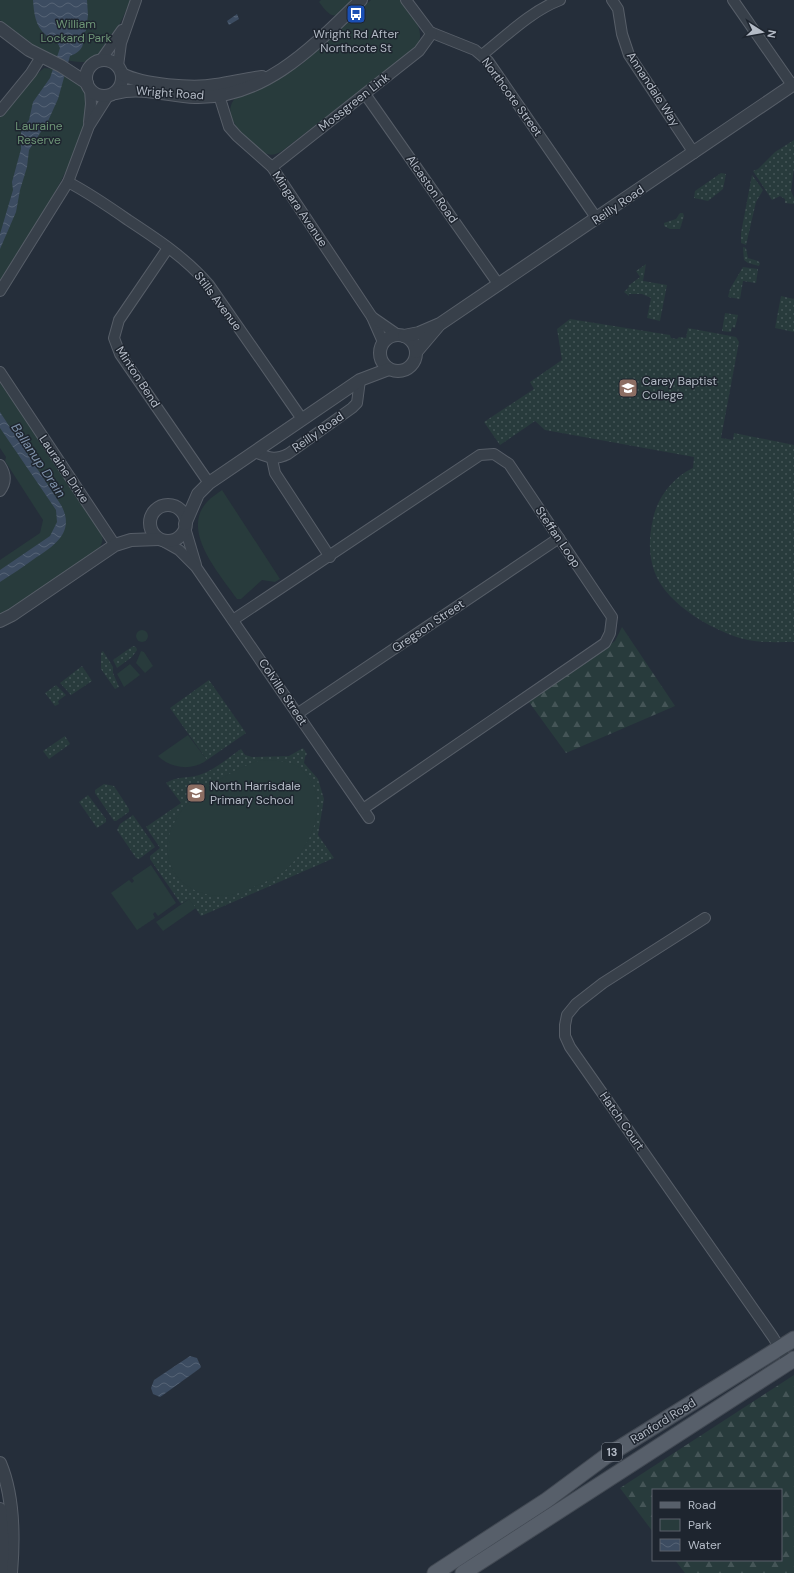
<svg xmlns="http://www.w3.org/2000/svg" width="794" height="1573" font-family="'DM Sans',sans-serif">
	<defs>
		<pattern id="grass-dots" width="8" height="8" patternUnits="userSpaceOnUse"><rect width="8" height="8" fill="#283b3c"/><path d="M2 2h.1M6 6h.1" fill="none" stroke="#455557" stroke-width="1.8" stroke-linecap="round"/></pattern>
		<pattern id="forest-firs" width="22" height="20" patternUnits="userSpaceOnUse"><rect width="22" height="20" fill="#283b3c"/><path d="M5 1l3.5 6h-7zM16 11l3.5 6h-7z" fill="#455557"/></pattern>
		<pattern id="water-waves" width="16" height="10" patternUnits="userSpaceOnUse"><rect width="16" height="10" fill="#3c4c61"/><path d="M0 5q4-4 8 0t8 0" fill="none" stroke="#566476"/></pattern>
	</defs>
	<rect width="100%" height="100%" fill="#252e3a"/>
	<g fill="url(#grass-dots)">
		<path d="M 794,140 L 794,168 L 791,191 L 794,198 L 794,204 L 785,203 L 785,199 L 780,196 L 772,200 L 753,171 L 758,169 L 775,152 Z"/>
		<path d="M 721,173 L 726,174 L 723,189 L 708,201 L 694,198 L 695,191 Z"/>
		<path d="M 752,175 L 763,190 L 756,202 L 746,245 L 741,243 L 741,233 Z"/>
		<path d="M 680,213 L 683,213 L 684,216 L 680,229 L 670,229 L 664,226 L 664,223 L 676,219 Z"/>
		<path d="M 743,247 L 746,248 L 748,258 L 758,261 L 760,263 L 759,266 L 748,263 L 744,260 Z"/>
		<path d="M 646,264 L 643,281 L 667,285 L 660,321 L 647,318 L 651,298 L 642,294 L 629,294 L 629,296 L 624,292 L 629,287 L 628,286 L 640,277 L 636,271 Z"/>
		<path d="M 743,267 L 758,269 L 756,283 L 743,281 L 740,299 L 728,297 L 730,289 Z"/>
		<path d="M 781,296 L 794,299 L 794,332 L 775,328 Z"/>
		<path d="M 725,313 L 738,315 L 735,328 L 732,327 L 731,332 L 722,331 Z"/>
		<path d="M 570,319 L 670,335 L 671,338 L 677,339 L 679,337 L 686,338 L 688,328 L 736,337 L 739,342 L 721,438 L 733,440 L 734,433 L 794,445 L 794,642 C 779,642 763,643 748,640 C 716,633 667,605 655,573 C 648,555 649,537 653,519 C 657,498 673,477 693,468 L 694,457 L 545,430 L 535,421 L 500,445 L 484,422 L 534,389 L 530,382 L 562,360 L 557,329 Z"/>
		<path d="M 133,646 L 136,647 L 137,650 L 132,657 L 117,668 L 113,660 Z"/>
		<path d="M 103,651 L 113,667 L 113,673 L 119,687 L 115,689 L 101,669 L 101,653 Z"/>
		<path d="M 82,666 L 92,681 L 71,695 L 60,683 Z"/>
		<path d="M 209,680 L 246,733 L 207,760 L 170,708 Z"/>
		<path d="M 56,685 L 66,695 L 58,701 L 59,704 L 55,706 L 45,693 Z"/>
		<path d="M 65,736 L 70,744 L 49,759 L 43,751 Z"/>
		<path d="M 303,748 L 307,754 L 305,757 L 304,763 L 318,779 L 324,799 L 318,835 L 334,858 L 201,916 L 189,899 L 181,904 L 150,859 L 150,856 L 160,848 L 146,827 L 181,803 L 166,783 C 178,775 190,779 202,774 C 216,769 229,757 241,749 L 245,755 L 252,757 L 289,756 Z"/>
		<path d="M 104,784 L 114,786 L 129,809 L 129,812 L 116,821 L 114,821 L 95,793 L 95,790 Z"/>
		<path d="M 88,795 L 106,819 L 106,822 L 97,828 L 79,802 Z"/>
		<path d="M 133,815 L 155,847 L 139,859 L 136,858 L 117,830 L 120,824 Z"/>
	</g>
	<g fill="url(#forest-firs)">
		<path d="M 622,627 L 675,706 L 566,753 L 529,702 L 615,641 Z"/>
		<path d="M 794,1375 L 794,1573 L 685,1573 L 675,1560 L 781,1560 L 781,1490 L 653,1490 L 653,1532 L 620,1488 Z"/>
	</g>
	<g fill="#283b3c">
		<path d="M 0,0 L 131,0 C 121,20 113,45 95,59 C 90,63 85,62 80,62 C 49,60 22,40 0,20 Z"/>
		<path d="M 321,0 L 353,0 C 337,16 335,24 319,2 Z"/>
		<path d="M 371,0 L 401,0 C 411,15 428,30 416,48 L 282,151 C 277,154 272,156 267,154 C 261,152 256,147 252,143 C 239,131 220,113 237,96 L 272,83 L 302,64 Z"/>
		<path d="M 44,68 C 53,68 62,73 69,78 C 76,82 84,85 86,94 C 97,137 24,245 0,283 L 0,115 L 4,114 L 37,74 Z"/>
		<path d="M 0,381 L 101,528 C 104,538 103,542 98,551 L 0,617 L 0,560 L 40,533 L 43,520 L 5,461 L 6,457 L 0,448 Z"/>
		<path d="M 222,490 L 280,579 L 275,582 L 262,580 L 241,599 L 237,599 C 220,574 180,531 207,502 C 211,497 217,494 222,490 Z"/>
		<circle cx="142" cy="636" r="6"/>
		<path d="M 141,651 L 144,652 L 153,666 L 145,673 L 136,663 Z"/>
		<path d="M 130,664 L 140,675 L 124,687 L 117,674 Z"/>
		<path d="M 188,735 L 207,760 C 193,771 171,769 158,756 Z"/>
		<path d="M 262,760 C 273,761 285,760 295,765 C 302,768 306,774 310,780 C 328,808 310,845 289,867 C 278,877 263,883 249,889 C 239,893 231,896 220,896 C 175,894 153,855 178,816 C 190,795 239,765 262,760 Z"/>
		<path d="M 151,865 L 176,903 L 158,916 L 155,912 L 153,914 L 155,918 L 137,930 L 111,893 L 129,880 L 132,883 L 134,881 L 132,878 Z"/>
		<path d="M 189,899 L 196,908 L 163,931 L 156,922 Z"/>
	</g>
	<g fill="url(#water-waves)">
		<path d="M 33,0 L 87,0 L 88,15 L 86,31 L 81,34 C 81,36 83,38 83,41 C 84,49 76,54 70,56 L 58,99 L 48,121 L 29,150 L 27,167 L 20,190 L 16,212 L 0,249 L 0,234 L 13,190 L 12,182 L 21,149 L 21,131 L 29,120 L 33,102 L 50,78 L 60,48 C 57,40 52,40 46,35 C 35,26 34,13 33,0 Z"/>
		<path d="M 237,14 L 239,19 L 229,25 L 227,21 Z"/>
		<path d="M 0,412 L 61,505 C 76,532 54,546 34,559 C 23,567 11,575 0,582 L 0,570 L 50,536 L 57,522 L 56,510 L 0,428 Z"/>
		<path d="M 190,1356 L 197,1358 L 201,1367 L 199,1369 L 163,1395 L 160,1397 L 153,1394 L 151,1388 L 154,1380 Z"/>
	</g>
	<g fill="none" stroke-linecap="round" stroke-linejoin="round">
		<defs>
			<g id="minor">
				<path d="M 406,0 L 430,32 L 475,50 L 488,61 L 597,219"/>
				<path d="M 612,0 L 618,9 L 622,34 L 629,55 L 694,153"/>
				<path d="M 733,0 L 792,85"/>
				<path d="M 482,55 C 506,36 531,11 560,0"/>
				<path d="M 101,60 L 122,30"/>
				<path d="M 118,66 L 121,43 L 136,0"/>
				<path d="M 217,89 L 229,127 L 237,136 L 272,167 L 372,317 L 383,342"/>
				<path d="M 365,94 L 499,285"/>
				<path d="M 0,111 L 31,73 L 41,57"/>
				<path d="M 89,122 L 91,104 L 90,89"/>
				<path d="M 272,167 L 419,51 L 432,33"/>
				<path d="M 68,182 C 89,193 108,206 128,220 C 157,239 186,258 209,285 L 302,419"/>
				<path d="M 168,248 L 119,320 L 114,338 L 120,354 L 209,483"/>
				<path d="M 0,291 L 68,182 L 89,126 L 108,96"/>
				<path d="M 372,317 L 398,335"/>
				<path d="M 0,372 L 115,545"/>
				<path d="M 254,452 C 269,457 273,461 288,454 L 352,408 L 357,403 L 360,380"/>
				<path d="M 272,459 L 275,473 L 330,557"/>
				<path d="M 0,465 C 6,474 7,482 0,491"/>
				<path d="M 185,528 L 196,565"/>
				<path d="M 163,541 L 179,550 L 196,567 L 369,818"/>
				<path d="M 233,620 L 480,455 L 494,454 L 509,464 L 612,617 L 610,633 L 605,643 L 363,809"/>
				<path d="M 297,714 L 559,538"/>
				<path d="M 705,918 L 603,983 L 576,1004 L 567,1015 L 565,1025 L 565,1036 L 570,1047 L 773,1337 L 788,1362"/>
			</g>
			<g id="tertiary">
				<path d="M 0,28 L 29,50 L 61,66 L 87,83"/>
				<circle cx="104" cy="78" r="18"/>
				<path d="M 122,74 C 142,85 193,89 216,85 C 231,83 246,79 262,77"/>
				<path d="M 116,93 C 141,86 169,96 195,97 C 265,99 315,45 361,0"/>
				<circle cx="398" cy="353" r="18"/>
				<path d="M 404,336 L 419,333 L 440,324 L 794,84"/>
				<path d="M 416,352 L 438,326"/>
				<circle cx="168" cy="523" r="18"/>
				<path d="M 185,524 L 198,494 L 209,483 L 360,380 L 389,369"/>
				<path d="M 0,621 L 12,615 L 115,545 L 131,540 L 159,539"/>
				<path d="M 0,1463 C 14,1496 14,1538 11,1573"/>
				<path d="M 0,1509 L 3,1546 L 1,1573"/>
			</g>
			<g id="primary">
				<path d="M 435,1573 L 547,1500 L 605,1457 L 794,1339"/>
				<path d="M 463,1573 L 794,1359"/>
			</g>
		</defs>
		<use href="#minor" stroke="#575e68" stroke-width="12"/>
		<use href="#tertiary" stroke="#575e68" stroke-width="14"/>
		<use href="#primary" stroke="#424953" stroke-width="17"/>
		<use href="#minor" stroke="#38404a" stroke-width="10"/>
		<use href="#tertiary" stroke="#38404a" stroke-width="12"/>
		<use href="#primary" stroke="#575f6a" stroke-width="15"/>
	</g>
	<defs>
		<symbol id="bus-square" viewBox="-11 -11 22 22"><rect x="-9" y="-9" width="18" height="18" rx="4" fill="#1a4fb4" stroke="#1e252f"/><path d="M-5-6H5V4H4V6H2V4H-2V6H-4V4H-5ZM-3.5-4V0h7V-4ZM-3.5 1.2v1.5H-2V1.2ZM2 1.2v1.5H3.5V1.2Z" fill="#fff"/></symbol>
		<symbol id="school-square" viewBox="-11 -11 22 22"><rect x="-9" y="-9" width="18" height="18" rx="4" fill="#8d6e63" stroke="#1e252f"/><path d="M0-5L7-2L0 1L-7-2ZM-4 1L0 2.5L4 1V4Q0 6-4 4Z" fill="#fff"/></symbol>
	</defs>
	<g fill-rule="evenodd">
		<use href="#bus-square" x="345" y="3" width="22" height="22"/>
		<use href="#school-square" x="617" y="377" width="22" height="22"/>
		<use href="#school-square" x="185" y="782" width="22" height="22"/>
	</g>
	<g text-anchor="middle" stroke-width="3" stroke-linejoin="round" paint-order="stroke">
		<rect fill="#1e252f" stroke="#878e99" stroke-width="1" x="602" y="1443" width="20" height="18" rx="3"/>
		<g font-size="11" font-weight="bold" fill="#b4bbc6">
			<text x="612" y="1456">13</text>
		</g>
		<g font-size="12" fill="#6d9476" stroke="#1e252f">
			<text x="76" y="28">William<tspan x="76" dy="14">Lockard Park</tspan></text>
			<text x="39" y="130">Lauraine<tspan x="39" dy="14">Reserve</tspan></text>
		</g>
		<g font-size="12" fill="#b4bbc6" stroke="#1e252f" text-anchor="start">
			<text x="356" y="38" text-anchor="middle">Wright Rd After<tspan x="356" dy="14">Northcote St</tspan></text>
			<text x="642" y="385">Carey Baptist<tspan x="642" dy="14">College</tspan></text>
			<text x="210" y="790">North Harrisdale<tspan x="210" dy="14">Primary School</tspan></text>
		</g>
		<g font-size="12" fill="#b4bbc6" stroke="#1e252f">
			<text transform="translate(653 89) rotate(57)" y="4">Annandale Way</text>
			<text transform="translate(170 93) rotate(4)" y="4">Wright Road</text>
			<text transform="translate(512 97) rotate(54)" y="4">Northcote Street</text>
			<text transform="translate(354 102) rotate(-38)" y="4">Mossgreen Link</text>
			<text transform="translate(432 189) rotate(55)" y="4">Alcaston Road</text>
			<text transform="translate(618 205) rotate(-34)" y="4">Reilly Road</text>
			<text transform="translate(300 209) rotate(56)" y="4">Mingara Avenue</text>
			<text transform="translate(218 301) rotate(53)" y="4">Stills Avenue</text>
			<text transform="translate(138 377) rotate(57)" y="4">Minton Bend</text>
			<text transform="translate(318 432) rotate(-35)" y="4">Reilly Road</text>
			<text transform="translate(64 469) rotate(56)" y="4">Lauraine Drive</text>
			<text transform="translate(558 537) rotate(56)" y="4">Steffan Loop</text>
			<text transform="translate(428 626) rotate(-34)" y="4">Gregson Street</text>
			<text transform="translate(283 692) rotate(56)" y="4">Colville Street</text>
			<text transform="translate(622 1121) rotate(55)" y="4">Hatch Court</text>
			<text transform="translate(663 1421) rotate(-32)" y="4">Ranford Road</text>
		</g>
		<g font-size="13" font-style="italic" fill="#7e92aa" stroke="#1e252f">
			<text transform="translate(39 460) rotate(56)" y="5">Ballanup Drain</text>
		</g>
	</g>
	<rect x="652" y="1489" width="130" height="72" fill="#1e252f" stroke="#5a616b"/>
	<rect x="660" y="1502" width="20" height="6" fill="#575f6a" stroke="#5a616b"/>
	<text x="688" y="1509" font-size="12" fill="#b4bbc6">Road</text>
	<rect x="660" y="1519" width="20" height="12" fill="#283b3c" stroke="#5a616b"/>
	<text x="688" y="1529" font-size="12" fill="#b4bbc6">Park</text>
	<rect x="660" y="1539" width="20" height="12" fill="url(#water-waves)" stroke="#5a616b"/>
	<text x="688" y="1549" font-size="12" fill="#b4bbc6">Water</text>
	<g transform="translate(762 32) rotate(101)" stroke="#1e252f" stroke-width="3" paint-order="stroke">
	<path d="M0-3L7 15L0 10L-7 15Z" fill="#b4bbc6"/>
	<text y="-6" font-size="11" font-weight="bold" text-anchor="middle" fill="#b4bbc6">N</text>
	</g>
</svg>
